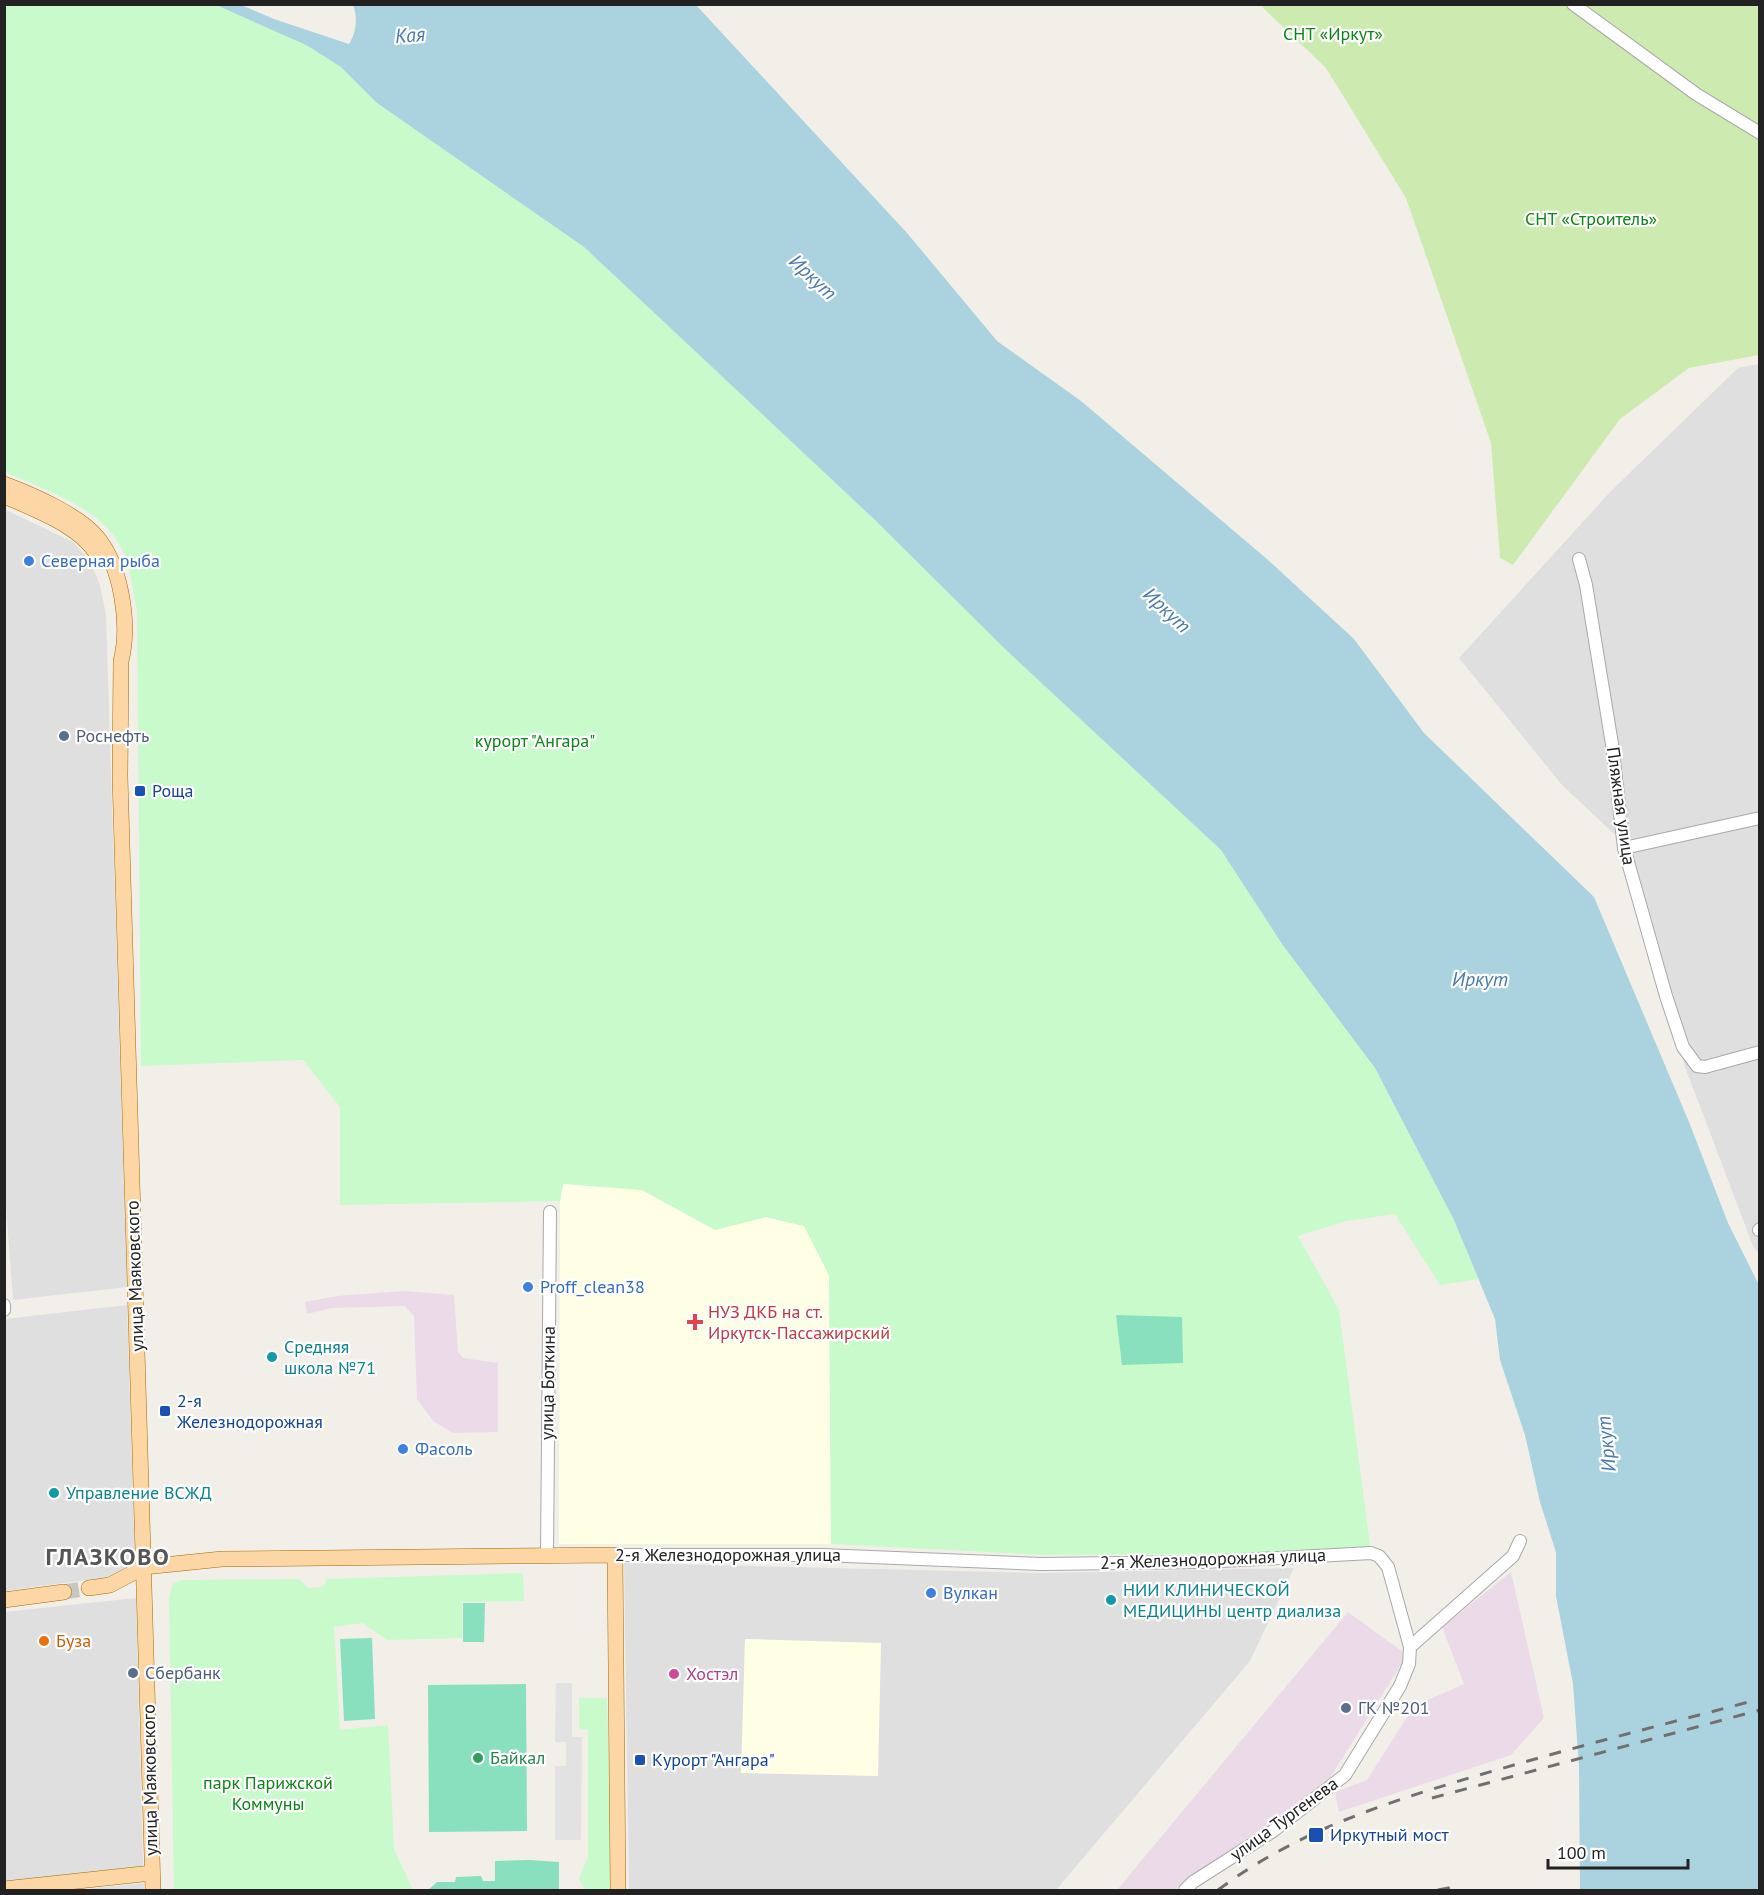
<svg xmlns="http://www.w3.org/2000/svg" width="1764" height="1895" font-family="'PT Sans',sans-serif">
	<rect width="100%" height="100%" fill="#f2efe9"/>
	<g fill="#e0dfdf">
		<path d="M 1759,364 L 1759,1254 L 1753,1246 L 1685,1067 L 1627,846 L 1562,785 L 1459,658 L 1611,491 L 1738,368 Z"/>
		<path d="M 4,509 L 73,542 L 90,561 L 100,585 L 106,615 L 127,1287 L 13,1300 L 4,1181 Z"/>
		<path d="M 127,1305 L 135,1562 L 108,1577 L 5,1591 L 5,1319 Z"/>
		<path d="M 624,1563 L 1041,1573 L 1294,1568 L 1250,1661 L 1056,1890 L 629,1890 Z"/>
		<path d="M 136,1598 L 143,1866 L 5,1882 L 4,1612 Z"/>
		<path d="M 144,1883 L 144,1890 L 77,1890 Z"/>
	</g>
	<g fill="#ebdbe8">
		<path d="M 404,1291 L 454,1295 L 458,1352 L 463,1358 L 498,1363 L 498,1432 L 453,1433 L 433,1421 L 417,1399 L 414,1316 L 405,1306 L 332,1308 L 307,1314 L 305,1302 L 337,1296 Z"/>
		<path d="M 1511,1572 L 1544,1718 L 1511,1755 L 1339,1812 L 1335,1792 L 1367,1780 L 1414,1706 L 1464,1684 L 1442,1627 Z"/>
		<path d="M 1348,1612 L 1407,1655 L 1330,1778 L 1291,1810 L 1184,1881 L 1175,1890 L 1117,1890 Z"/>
	</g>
	<g fill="#ffffe5">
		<path d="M 563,1183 L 642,1190 L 715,1230 L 766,1217 L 804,1226 L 829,1275 L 831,1544 L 559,1544 L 560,1201 Z"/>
		<path d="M 745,1639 L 881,1643 L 878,1776 L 741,1773 Z"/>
	</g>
	<path fill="#cdebb0" d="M 1260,5 L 1759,5 L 1759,355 L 1689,368 L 1620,419 L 1513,565 L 1500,558 L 1491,443 L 1406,198 L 1326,68 Z"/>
	<g fill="#c8facc">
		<path d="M 5,5 L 216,5 L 306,45 L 341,67 L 377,103 L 584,247 L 875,520 L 1004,648 L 1221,850 L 1282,944 L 1375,1068 L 1454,1220 L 1478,1279 L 1440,1285 L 1395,1214 L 1346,1221 L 1298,1236 L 1339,1310 L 1371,1553 L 1046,1555 L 831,1544 L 829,1275 L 804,1226 L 766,1217 L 715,1230 L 642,1190 L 563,1184 L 560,1201 L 340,1205 L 340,1107 L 303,1060 L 141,1066 L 137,612 C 133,593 131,567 122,549 C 101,507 45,490 5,472 Z"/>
		<path d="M 523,1573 L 524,1601 L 462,1602 L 462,1638 L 387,1640 L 362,1623 L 334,1627 L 340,1730 L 388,1725 L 394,1849 L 413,1890 L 174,1890 L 169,1597 L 173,1584 L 181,1580 L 299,1579 L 308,1588 L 323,1587 L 327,1579 Z"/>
		<path d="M 579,1698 L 607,1698 L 612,1890 L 586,1890 L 579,1879 L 588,1857 L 588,1730 L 579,1729 Z"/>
	</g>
	<g fill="#88e0be">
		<path d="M 1116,1315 L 1182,1317 L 1183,1363 L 1122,1365 Z"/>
		<path d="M 463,1603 L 485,1603 L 484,1642 L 463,1642 Z"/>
		<path d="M 372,1638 L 375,1719 L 344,1721 L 340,1639 Z"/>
		<path d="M 526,1684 L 527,1831 L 429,1832 L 428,1685 Z"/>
		<path d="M 529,1860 L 559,1862 L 559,1890 L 428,1890 L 437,1882 L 455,1882 L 456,1877 L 481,1876 L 483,1881 L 495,1881 L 495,1861 Z"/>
	</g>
	<path fill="#e2e2e2" d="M 556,1683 L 572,1683 L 572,1737 L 582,1737 L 581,1840 L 555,1840 L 555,1766 L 566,1766 L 566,1742 L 555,1742 Z"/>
	<path fill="#aad3df" d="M 216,5 L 241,5 L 274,19 L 349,44 C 356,34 358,17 353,5 L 696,5 L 907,233 L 997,341 L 1081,401 L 1268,560 L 1354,639 L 1424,733 L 1594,897 L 1689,1122 L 1728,1223 L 1759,1285 L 1759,1890 L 1580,1890 L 1579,1766 L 1573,1684 L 1556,1596 L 1556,1552 L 1540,1502 L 1525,1435 L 1500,1360 L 1495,1319 L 1454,1220 L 1375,1068 L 1282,944 L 1221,850 L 1004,648 L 875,520 L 584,247 L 377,103 L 341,67 L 306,45 Z"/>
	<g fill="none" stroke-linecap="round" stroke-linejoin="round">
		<path stroke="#c8c6c1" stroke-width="15" stroke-dasharray="15 8" stroke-linecap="butt" d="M 64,1592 L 89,1588"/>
		<defs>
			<g id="minor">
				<path d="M 1573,4 L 1696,94 L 1760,133"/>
				<path d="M 1579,559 L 1586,585 L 1612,744 L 1624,848 L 1666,996 L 1683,1047 L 1697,1066 L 1705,1067 L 1760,1052"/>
				<path d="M 1624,848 L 1760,818"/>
				<path d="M 1759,1230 L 1760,1229"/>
				<path d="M 4,1305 L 4,1310"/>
				<path d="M 547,1554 L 550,1212"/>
				<path d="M 615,1555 L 822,1555 L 1041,1564 L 1203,1562 L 1371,1553 L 1379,1556 L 1388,1567 L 1410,1647 L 1409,1664 L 1400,1686 L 1345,1775 L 1273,1831 L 1193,1882 L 1185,1890"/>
				<path d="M 1410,1647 L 1513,1556 L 1520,1541"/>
			</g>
			<g id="major">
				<path d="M 4,484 C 31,494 79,515 97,537 C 122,567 130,625 121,661 L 120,777 L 153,1890"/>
				<path d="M 4,496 C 36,510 84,527 100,560"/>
				<path d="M 89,1588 L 110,1585 L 144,1567 L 222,1559 L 615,1555 L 618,1890"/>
				<path d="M 4,1600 L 64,1592"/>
				<path d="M 4,1889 L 152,1873"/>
			</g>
		</defs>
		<use href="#minor" stroke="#a9a9a9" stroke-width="14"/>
		<use href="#major" stroke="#a06b00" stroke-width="16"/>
		<use href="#minor" stroke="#fff" stroke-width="12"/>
		<use href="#major" stroke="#fcd6a4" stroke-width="15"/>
		<g stroke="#707070" stroke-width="3" stroke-dasharray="12 12" stroke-linecap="butt">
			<path d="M 1432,1798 L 1760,1710"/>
			<path d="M 1218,1890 C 1302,1827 1400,1798 1500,1769 C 1586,1744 1673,1722 1760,1699"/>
			<path d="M 1438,1890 L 1458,1886"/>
		</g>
	</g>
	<g fill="#3f7fe0" stroke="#fff" stroke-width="2">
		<circle cx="29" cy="561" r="6"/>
		<circle cx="528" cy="1287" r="6"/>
		<circle cx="403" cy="1449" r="6"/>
		<circle cx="931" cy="1593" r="6"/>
	</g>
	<g fill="#5c6f8a" stroke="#fff" stroke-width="2">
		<circle cx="64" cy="736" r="6"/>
		<circle cx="133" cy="1673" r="6"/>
		<circle cx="1346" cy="1708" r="6"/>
	</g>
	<g fill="#1a4fb4" stroke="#fff" stroke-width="2">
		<rect x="134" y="785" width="12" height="12" rx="3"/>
		<rect x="159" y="1405" width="12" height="12" rx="3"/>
		<rect x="634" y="1754" width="12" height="12" rx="3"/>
		<rect x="1308" y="1827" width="16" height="16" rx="3"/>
	</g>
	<path fill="#e0444e" stroke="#fff" stroke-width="2" d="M692 1313h6v6h6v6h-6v6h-6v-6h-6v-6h6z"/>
	<g fill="#0f9aa8" stroke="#fff" stroke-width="2">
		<circle cx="272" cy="1357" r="6"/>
		<circle cx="54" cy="1493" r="6"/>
		<circle cx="1111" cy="1600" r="6"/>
	</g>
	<circle fill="#e8710a" stroke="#fff" stroke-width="2" cx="44" cy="1641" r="6"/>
	<circle fill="#d1479c" stroke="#fff" stroke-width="2" cx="674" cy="1674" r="6"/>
	<circle fill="#2e9e5b" stroke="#fff" stroke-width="2" cx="478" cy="1758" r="6"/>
	<g text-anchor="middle" stroke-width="4.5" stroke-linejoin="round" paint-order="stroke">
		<g font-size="18" fill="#0c8416" stroke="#fff">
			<text x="1333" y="40">СНТ «Иркут»</text>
			<text x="1591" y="225">СНТ «Строитель»</text>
			<text x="535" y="747">курорт "Ангара"</text>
			<text x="268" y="1789">парк Парижской<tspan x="268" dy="21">Коммуны</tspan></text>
		</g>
		<g font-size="18" fill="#366cbe" stroke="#fff" text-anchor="start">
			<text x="41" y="567">Северная рыба</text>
			<text x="540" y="1293">Proff_clean38</text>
			<text x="415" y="1455">Фасоль</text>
			<text x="943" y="1599">Вулкан</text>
		</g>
		<g font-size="18" fill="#4e5e75" stroke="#fff" text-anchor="start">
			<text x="76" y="742">Роснефть</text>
			<text x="145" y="1679">Сбербанк</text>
			<text x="1358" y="1714">ГК №201</text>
		</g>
		<g font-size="18" fill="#164399" stroke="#fff" text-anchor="start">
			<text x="152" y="797">Роща</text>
			<text x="177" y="1407">2-я<tspan x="177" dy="21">Железнодорожная</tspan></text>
			<text x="652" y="1766">Курорт "Ангара"</text>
			<text x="1330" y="1841">Иркутный мост</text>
		</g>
		<g font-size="18" fill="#222" stroke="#fff">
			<text transform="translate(1621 806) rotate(82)" y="6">Пляжная улица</text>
			<text transform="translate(135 1276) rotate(-92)" y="6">улица Маяковского</text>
			<text transform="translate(548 1383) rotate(-89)" y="6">улица Боткина</text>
			<text x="728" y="1561">2-я Железнодорожная улица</text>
			<text transform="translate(1213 1559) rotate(-2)" y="6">2-я Железнодорожная улица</text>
			<text transform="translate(150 1780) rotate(-91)" y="6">улица Маяковского</text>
			<text transform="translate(1284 1819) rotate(-36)" y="6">улица Тургенева</text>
		</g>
		<g font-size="18" fill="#be3a42" stroke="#fff" text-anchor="start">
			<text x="708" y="1318">НУЗ ДКБ на ст.<tspan x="708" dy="21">Иркутск-Пассажирский</tspan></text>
		</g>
		<g font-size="18" fill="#0d838f" stroke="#fff" text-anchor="start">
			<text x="284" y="1353">Средняя<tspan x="284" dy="21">школа №71</tspan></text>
			<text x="66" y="1499">Управление ВСЖД</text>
			<text x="1123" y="1596">НИИ КЛИНИЧЕСКОЙ<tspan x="1123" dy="21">МЕДИЦИНЫ центр диализа</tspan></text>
		</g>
		<g font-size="18" fill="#c56008" stroke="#fff" text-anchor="start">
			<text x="56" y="1647">Буза</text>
		</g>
		<g font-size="18" fill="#b23c85" stroke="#fff" text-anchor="start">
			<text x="686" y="1680">Хостэл</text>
		</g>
		<g font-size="18" fill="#27864d" stroke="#fff" text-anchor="start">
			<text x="490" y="1764">Байкал</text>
		</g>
		<g font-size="20" font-style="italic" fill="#4a7aab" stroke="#fff">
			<text transform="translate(410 35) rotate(-4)" y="7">Кая</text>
			<text transform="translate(813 277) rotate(43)" y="7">Иркут</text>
			<text transform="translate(1167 610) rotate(43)" y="7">Иркут</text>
			<text x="1480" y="986">Иркут</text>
			<text transform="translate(1606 1444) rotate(-96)" y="7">Иркут</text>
		</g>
		<g font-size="24" font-weight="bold" letter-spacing="1.5" fill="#555" stroke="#fff">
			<text x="108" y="1565">ГЛАЗКОВО</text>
		</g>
	</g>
	<rect width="1764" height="1895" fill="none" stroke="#222222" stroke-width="12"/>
	<path d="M1548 1859v9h140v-9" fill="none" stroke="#222222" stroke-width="3"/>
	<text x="1557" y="1859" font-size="18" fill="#222222" stroke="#ffffff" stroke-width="4.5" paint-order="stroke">100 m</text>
</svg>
